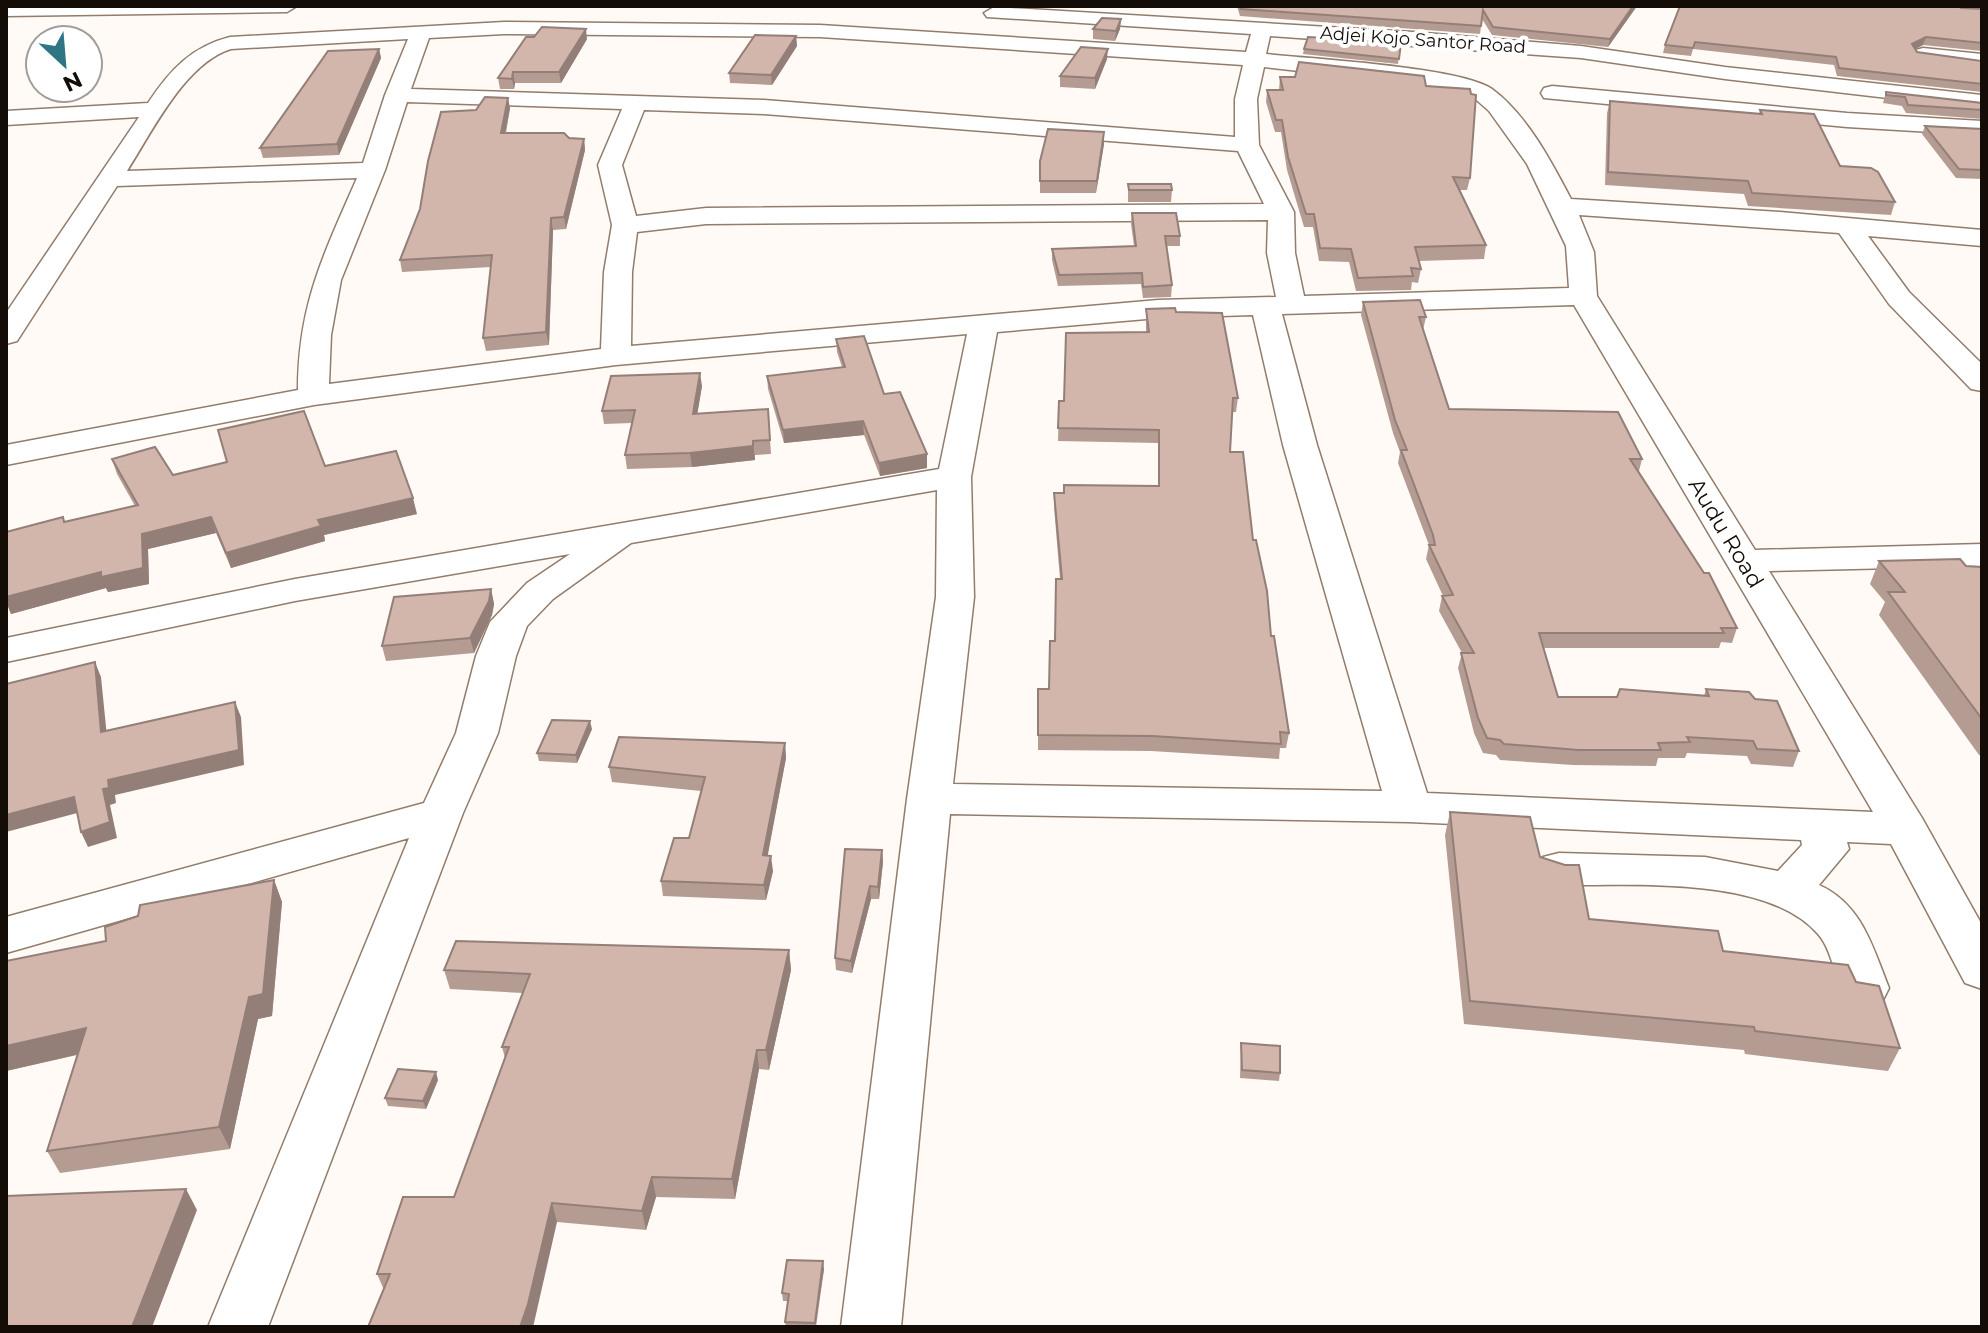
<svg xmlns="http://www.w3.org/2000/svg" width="1988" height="1333" font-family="Montserrat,sans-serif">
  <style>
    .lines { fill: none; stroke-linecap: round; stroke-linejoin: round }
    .minor-casing { stroke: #927c6b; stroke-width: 3 }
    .minor { fill: #fff; fill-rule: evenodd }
    .wall { fill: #b59c93 }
    .shaded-wall { fill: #937f78 }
    .building { fill: #d2b5ab; stroke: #937f78; stroke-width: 2 }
    .labels { text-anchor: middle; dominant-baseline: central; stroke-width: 8; stroke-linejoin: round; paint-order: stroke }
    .far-street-label { font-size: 18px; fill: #140c07; stroke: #fff }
    .street-label { font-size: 22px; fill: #140c07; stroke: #fff }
  </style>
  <rect width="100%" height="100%" fill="#fffaf6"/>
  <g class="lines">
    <g class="minor-casing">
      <path id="minor" d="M6 6H297L287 12 6 16Z
        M1949 6H1982V14L1959 12Z
        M994 7 1413 32 1581 46 1725 67 1982 95V109L1725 79 1581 58 1270 36 1266 54C1312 59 1461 67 1492 89 1527 115 1551 161 1571 199L1780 212 1982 230V246L1868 236 1909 292 1982 364V391L1971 389 1889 304 1839 233 1579 215 1594 252 1597 296 1755 550 1982 544V566L1769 571 1922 818 1982 925V989L1965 983 1891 844 1847 842 1849 849 1819 885C1862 904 1873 948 1889 988L1882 1002 1864 1007 1846 1002C1835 981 1833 951 1818 934 1767 875 1631 886 1559 885L1543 881 1536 869 1543 857 1559 853 1705 857 1778 871 1802 845 1801 840 1409 822 950 814 901 1327H841L907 799 936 597 937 490 631 543 553 599 527 626 516 656 498 733 463 813 268 1327H208L409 838 6 953V917L424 803 456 733 476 656 490 622 527 583 570 554 295 601 6 662V638L295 579 939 469 967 334 616 365 314 405 6 465V445L298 390C298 304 324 254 357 178L117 186 17 341 6 344V313L139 117 6 125V111L148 103C170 70 191 47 230 37L504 22 820 25 1246 52 1251 34 987 17 984 13ZM504 34 820 37 1243 65 1235 99V137L764 100 411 89 429 38ZM408 39 385 95 363 163 127 171C152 132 185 63 231 49ZM1264 67 1449 88 1472 96 1489 111 1527 164 1566 246 1569 288 1304 296 1295 253 1294 212 1259 145 1257 99ZM407 102 622 109 598 165 612 225 604 272 601 349 329 384 331 335 341 280 385 170ZM644 110 764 114 1238 151 1264 204 706 208 636 216 622 165ZM1268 220 1267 253 1276 297 1158 300 631 346 632 272 637 232 706 224ZM1574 305 1873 812 1427 793 1317 445 1282 314ZM1253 315 1283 445 1382 791 953 784 974 597 971 477 997 332 1158 318Z
        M1923 48 1982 54V66L1916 58 1912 54 1916 50Z
        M1552 86 1847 113 1982 121V135L1847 127 1544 98 1541 93 1544 88Z"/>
    </g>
    <use href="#minor" class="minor"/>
  </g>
  <path class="wall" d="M1237 6H1637L1608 47 1492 35 1482 19 1480 34 1240 16Z
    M1961 8 1982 9V51L1923 45 1915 49 1917 52 1982 61V92L1837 76 1834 65 1693 49 1691 56 1663 53 1665 45Z
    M1121 19 1120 29 1115 41 1093 39V29Z
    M796 36 797 46 772 85 730 83 729 73Z
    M587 39 561 83H515L514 89H500L498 78Z
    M1401 43 1398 64 1303 54 1304 49Z
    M379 49 381 58 339 155 263 158 260 148Z
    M1107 59 1095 89 1060 87V76Z
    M1280 77 1426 86 1470 178 1467 190H1460L1486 245 1484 259 1418 261 1421 269 1418 283 1412 282 1411 290 1356 291 1349 262 1319 261 1313 227H1304L1287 170 1281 132H1275L1266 102 1267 90H1279Z
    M1886 92 1982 103V119L1906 113 1902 106 1883 103Z
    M1610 101 1759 114 1760 110 1895 202 1891 215 1748 206 1744 194 1605 185 1607 113Z
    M510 108 506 133 584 139 585 150 566 229 553 230 549 345 486 351 483 338 491 267 402 272 400 260 420 209Z
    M1925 126 1982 129V179L1956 178 1922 134Z
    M1104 144 1096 193H1040V161Z
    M1128 184 1172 190 1171 202H1128Z
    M1132 213 1180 236V246H1166L1172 285 1171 297 1143 298 1141 284 1058 286 1052 260V249L1134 246 1131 224Z
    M1363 302 1426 317 1423 330 1449 409 1642 459 1639 471 1737 628 1732 643 1721 642 1719 648H1544L1558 697 1704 696 1706 689 1799 751 1793 767 1751 764 1747 756 1687 753 1685 758H1658L1656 766 1573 765 1500 760 1496 755 1483 753 1474 733 1458 668 1462 653 1439 611 1442 596H1443L1426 559 1429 545 1398 463 1400 452 1393 433 1361 315Z
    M1146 309 1176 312 1238 398 1236 412H1232L1230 452 1253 540 1289 733 1286 748H1280L1279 759 1151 751 1038 750V689H1049L1060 579 1054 507V493L1158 486V443L1058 441 1059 401H1064L1146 332Z
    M836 339 884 394 927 468 880 476 864 435 784 443 768 389 767 376 842 367 837 352Z
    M702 386 697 414 768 409 771 454 755 455V460L692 467 627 469 625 455 632 423 604 424 602 411Z
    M112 459 173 475 325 466 417 514 324 535 325 541 231 568 216 533 148 549 149 584 108 592 106 588 11 614 6 601V532L65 522 135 506 117 474Z
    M1879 561 1982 567V755H1979L1879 615 1885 602 1870 584Z
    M491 589 494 604 492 615 474 653 386 661 382 646Z
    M592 729 577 763 539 761 537 753Z
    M785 743 786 758 767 856 773 871 766 900 663 896 661 881 689 838 701 791 612 782 609 767Z
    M1450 812 1540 857 1589 919 1856 982 1900 1048 1888 1071 1745 1054 1744 1050 1464 1024 1445 835Z
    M882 850 883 862 879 899H871L852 973 836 970 835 958Z
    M274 880 282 902 272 1016 258 1019 230 1149 60 1173 47 1151 77 1055 6 1071V961L106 941Z
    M789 950 791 970 769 1070 759 1069 735 1199 656 1197 646 1230 557 1222 384 1290 377 1274 454 1197 505 1058 502 1047 523 993 450 989 444 970Z
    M1241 1043 1280 1073 1279 1081 1240 1078Z
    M438 1080 426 1109 388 1106 385 1098Z
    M824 1269 816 1327H786L785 1322 788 1301H783L782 1293Z"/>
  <path class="shaded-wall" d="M1633 6H1637L1608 47 1610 39Z
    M1121 19 1120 29 1115 41 1116 31Z
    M586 29 587 39 561 83 559 72Z
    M796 36 797 46 772 85 771 75Z
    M1926 37 1923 45 1910 52 1912 44Z
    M379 49 381 58 339 155 337 144Z
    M1108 49 1107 59 1095 89V78Z
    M513 72 515 83 514 89 512 79Z
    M508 98 510 108 503 144 501 133Z
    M1104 132V144L1096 193 1097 181Z
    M584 139 585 150 566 229 564 217Z
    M551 218 553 230 549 345 546 332Z
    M700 373 702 386 695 428 693 414Z
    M863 421 864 435 784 443 783 430Z
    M753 441 755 460 692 467 690 453Z
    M927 454V468L880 476 879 463Z
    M413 498 417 514 324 535 325 541 231 568 226 553 318 520Z
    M211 517 216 533 148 549 149 584 108 592 106 588 11 614 6 601V597L101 572 142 534Z
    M491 589 494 604 492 615 474 653 470 638Z
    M95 662 101 677 108 747 101 732Z
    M235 702 241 717 244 765 115 795 116 803 110 805 117 838 88 847 81 832 108 780Z
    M590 721 592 729 577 763 576 755Z
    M785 743 786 758 765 870 763 855Z
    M74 797 81 812 6 832V815Z
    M882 850 883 862 879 899 878 887Z
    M771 856 773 871 766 900 764 885Z
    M274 880 282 902 272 1016 258 1019 230 1149 219 1127Z
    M870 886 871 899 852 973 851 961Z
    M789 950 791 970 769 1070 766 1050Z
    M86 1028 97 1050 6 1071V1046Z
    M757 1050 759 1069 735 1199 732 1179Z
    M436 1072 438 1080 426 1109 423 1101Z
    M652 1177 656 1197 646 1230 642 1211Z
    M186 1189 197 1210 152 1327H132Z
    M552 1203 557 1222 534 1323 533 1327H520Z
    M823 1261 824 1269 815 1327V1323Z"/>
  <path class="building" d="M1240 6H1633L1610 39 1493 27 1483 10 1481 26 1241 9Z
    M1680 6H1958L1961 8 1982 9V43L1926 37 1912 44 1917 52 1982 61V84L1839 68 1836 57 1695 42 1693 48 1665 45Z
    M1102 18 1121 19 1116 31 1093 29Z
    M542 27 586 29 559 72H513L512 79 498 78 526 37H534Z
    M755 35 796 36 771 75 729 73Z
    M1308 37 1401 43 1399 59 1304 49Z
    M1081 47 1108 49 1095 78 1060 76Z
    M379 49 337 144 260 148 328 51Z
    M1299 62 1424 76 1426 86 1470 89 1471 94 1476 95 1470 178 1453 177 1486 245 1415 247 1421 269 1411 268 1413 276 1358 278 1351 249 1320 248 1314 214H1306L1288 157 1282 120H1276L1267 90H1283L1280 77H1295Z
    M1886 92 1982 103V110L1908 105 1905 97 1886 95Z
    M485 97 508 98 501 133H564L569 138 584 139 564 217 551 218 546 332 483 338 492 255 400 260 420 209 428 161 441 112 476 110Z
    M1610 101 1762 114 1760 110 1814 114 1840 166 1871 168 1878 172 1895 202 1752 193 1748 181 1608 172Z
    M1925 126 1982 129V170L1959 169Z
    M1048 129 1104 132 1097 181H1040V161Z
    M1128 184H1171L1172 190H1129Z
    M1132 213H1176L1180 236H1165L1172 285 1143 287 1142 273 1059 275 1052 249 1136 246Z
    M1420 300 1426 317H1419L1449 409 1618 412 1642 459H1630L1704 573H1709L1737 628H1721L1724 633H1539L1558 697H1617L1620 689 1709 696 1706 689 1749 692 1755 699 1777 701 1799 751 1757 749 1753 741 1687 737 1690 742 1658 743 1661 750H1578L1504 744 1500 740 1487 738 1478 718 1461 653H1474L1442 596 1453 595 1429 545H1435L1433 535 1401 450H1407L1395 420 1363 302Z
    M1175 308 1176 312 1222 313 1238 398H1233L1230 452H1243L1253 540H1256L1267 591 1271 636H1274L1289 733 1280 732 1281 744 1152 736 1038 735V689H1049L1050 641H1055L1056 579H1062L1054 493H1064V485L1159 486V430L1058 428 1059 401H1064L1066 333 1149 332 1146 309Z
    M864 336 884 394 900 392 927 454 879 463 863 421 783 430 767 376 845 367 836 339Z
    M700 373 693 414 768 409 770 440 753 441V446L690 453 625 455 635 410 602 411 611 376Z
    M304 411 325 466 396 451 413 498 318 520 321 526 226 553 211 517 142 534 143 568 101 577V572L6 597V532L63 517 64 522 138 505 112 459 155 447 173 475 227 462 218 430Z
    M1960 559 1966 566 1982 567V719L1888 592H1905L1879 561Z
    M491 589 489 601 470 638 382 646 394 597Z
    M95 662 101 732 235 702 239 750 108 780 109 788 103 789 110 822 81 832 74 797 6 815V684Z
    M552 720 590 721 576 755 537 753Z
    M619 737 785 743 763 855 771 856 764 885 661 881 674 838H689L705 777 609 767Z
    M1450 812 1530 817 1540 857 1565 865H1579L1589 919 1718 931 1723 951 1848 965 1856 982 1879 986 1900 1048 1755 1031 1754 1027 1470 1001Z
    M845 849 882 850 878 887 870 886 851 961 835 958Z
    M274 880 263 994 249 997 219 1127 47 1151 86 1028 6 1046V961L106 941 105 927 138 916 140 905Z
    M456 941 789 950 766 1050H757L732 1179 652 1177 642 1211 552 1203 528 1304 520 1327H368L390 1274H377L403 1197H454L509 1047H502L530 974 444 970Z
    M1241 1043 1280 1046V1073L1242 1070Z
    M398 1069 436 1072 423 1101 385 1098Z
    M186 1189 132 1327H6V1196Z
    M787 1260 823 1261 815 1323 785 1322 789 1294 782 1293Z"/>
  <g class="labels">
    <g class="far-street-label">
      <text transform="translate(1423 40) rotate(4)">Adjei Kojo Santor Road</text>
    </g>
    <g class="street-label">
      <text transform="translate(1726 533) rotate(59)">Audu Road</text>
    </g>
  </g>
  <rect width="1988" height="1333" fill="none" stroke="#140c07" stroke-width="16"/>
  <g transform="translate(64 64) rotate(154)"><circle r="38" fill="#ffffff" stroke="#a19e9c" stroke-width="2"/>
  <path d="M0-6L14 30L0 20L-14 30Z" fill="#307583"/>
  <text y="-12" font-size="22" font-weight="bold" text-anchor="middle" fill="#140c07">N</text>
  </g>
</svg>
